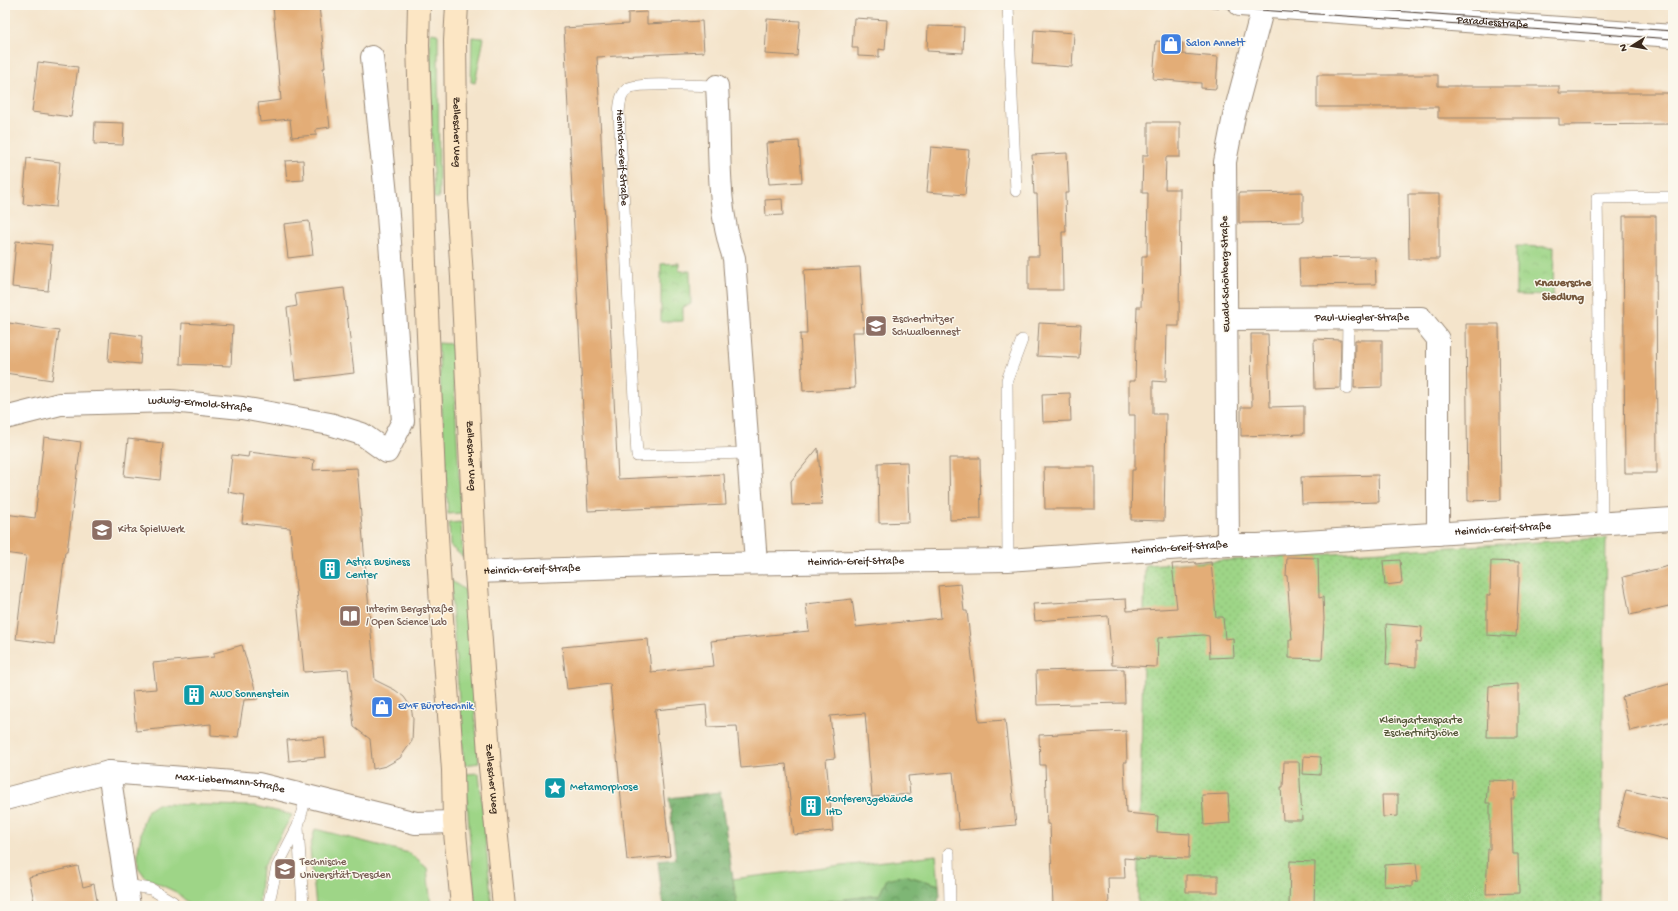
<svg xmlns="http://www.w3.org/2000/svg" width="1678" height="911" font-family="'Gochi Hand',sans-serif">
  <style>
    .grass { fill: #9ed587; stroke: #6c8052 }
    .forest { fill: url(#forest-crowns); stroke: #5c7049 }
    .park { fill: url(#park-crowns); stroke: #6c8052 }
    .garden { fill: url(#garden-dots); stroke: #6c8052 }
    .building { fill: #e3ad77 }
    .lines { fill: none; stroke-linecap: round; stroke-linejoin: round }
    .service-casing { stroke: #988774; stroke-width: 12 }
    .minor-casing { stroke: #988774; stroke-width: 24 }
    .secondary-casing { stroke: #988774; stroke-width: 24 }
    .service { stroke: #fff; stroke-width: 11 }
    .minor { stroke: #fff; stroke-width: 22 }
    .secondary { stroke: #fce6c4; stroke-width: 22 }
    .tram { stroke: #3b2a1e; stroke-width: 1 }
    .labels { text-anchor: middle; dominant-baseline: central; stroke-width: 3; stroke-linejoin: round; paint-order: stroke }
    .street-label { font-size: 11px; fill: #3b2a1e; stroke: #fbf7ec }
    .shop-label { font-size: 11px; fill: #366cbe; stroke: #fbf7ec; text-anchor: start }
    .education-label { font-size: 11px; fill: #785e54; stroke: #fbf7ec; text-anchor: start }
    .culture-label { font-size: 11px; fill: #0d838f; stroke: #fbf7ec; text-anchor: start }
    .park-label { font-size: 11px; fill: #545538; stroke: #fbf7ec }
    .neighbourhood-label { font-size: 12px; font-weight: bold; fill: #76583d; stroke: #fbf7ec }
  </style>
  <defs>
    <pattern id="forest-crowns" width="20" height="18" patternUnits="userSpaceOnUse"><rect width="20" height="18" fill="#7eb674"/><path d="M2 6a3 3 0 1 1 6 0M12 15a3 3 0 1 1 6 0" fill="none" stroke="#68945f"/></pattern>
    <pattern id="park-crowns" width="20" height="18" patternUnits="userSpaceOnUse"><rect width="20" height="18" fill="#9ed587"/><path d="M2 6a3 3 0 1 1 6 0M12 15a3 3 0 1 1 6 0" fill="none" stroke="#89b774"/></pattern>
    <pattern id="garden-dots" width="8" height="8" patternUnits="userSpaceOnUse"><rect width="8" height="8" fill="#9ed587"/><path d="M2 2h.1M6 6h.1" fill="none" stroke="#89b774" stroke-width="1.8" stroke-linecap="round"/></pattern>
  </defs>
  <rect width="100%" height="100%" fill="#fbf7ec"/>
  <filter id="ink" filterUnits="userSpaceOnUse"><feTurbulence type="fractalNoise" baseFrequency=".025" numOctaves="2"/><feDisplacementMap in="SourceGraphic" scale="8" xChannelSelector="R" yChannelSelector="G"/><feConvolveMatrix kernelMatrix="1 2 1 2 8 2 1 2 1" color-interpolation-filters="sRGB"/></filter>
  <filter id="wash" filterUnits="userSpaceOnUse"><feTurbulence type="fractalNoise" baseFrequency=".012" numOctaves="4" result="noise"/><feDisplacementMap in="SourceGraphic" scale="16" xChannelSelector="R" yChannelSelector="G"/><feGaussianBlur stdDeviation="0.9" result="paint"/><feColorMatrix in="noise" values="0 0 0 0 0 0 0 0 0 0 0 0 0 0 0 0 0 1.4 0 .05"/><feComposite in="paint" operator="in"/></filter>
  <g filter="url(#wash)">
    <rect width="100%" height="100%" fill="#f4e4cb"/>
    <path class="grass" d="M431 33 437 34 438 35 439 198H434L430 91V34Z
      M472 37 484 38 475 83 471 82Z
      M438 343 452 344 461 513 448 514Z
      M461 522 463 557 450 546 449 523Z
      M450 580 465 590 479 763 464 765Z
      M479 773 492 906H475L465 774Z
      M157 804 256 806 292 815 262 868 259 906H192L176 892 146 878 138 867V851L143 822 148 810Z
      M315 829 409 853 427 868 431 906H316L310 849Z
      M936 855 939 885 914 878 887 879 880 895 788 906H737L732 879Z"/>
    <path class="forest" d="M720 792 737 906H663L658 861 676 859 669 798Z
      M904 875 939 885 940 896 936 906H788L879 895 887 879Z"/>
    <path class="park" d="M1516 246 1554 247 1553 296 1516 295Z
      M679 263V271H690L691 304 683 307V321L661 322V264Z"/>
    <path class="garden" d="M1606 538 1600 906H1138L1145 565Z"/>
    <g id="blocks">
      <path class="building" d="M273 5H319L325 68H323L330 127 316 129V135L292 137 290 119 260 122 258 103 281 100Z
        M647 12V24L702 21 704 52 597 57 618 479 724 474 726 505 588 511 564 28 628 24V13Z
        M854 18 887 20 885 50 879 49V57L858 56V48H852Z
        M767 19 800 21 797 56 765 54Z
        M928 26 964 27 963 53 927 51Z
        M1034 30 1074 33 1072 67 1032 64Z
        M1156 41 1183 43 1182 54 1218 57 1216 89 1201 88V83L1153 79Z
        M38 62 78 67 71 117 32 112Z
        M1317 75H1438V86H1559V93H1673V124L1559 125V118H1438V107H1317Z
        M95 122 124 123 123 145 94 144Z
        M1148 122H1180V157H1166L1165 189H1180L1179 326H1167L1166 382 1153 381V414H1166L1164 521 1131 520 1132 470H1135V415H1129V381H1135L1137 307H1141L1142 256H1147L1148 193H1142L1143 155H1148Z
        M799 141 802 182 769 184 766 143Z
        M931 147 969 150 965 195 927 192Z
        M1067 153 1069 193H1065L1066 232H1062L1063 290H1028V256H1039L1037 194H1034L1032 155Z
        M27 158 60 162 56 207 23 204Z
        M303 160 304 180 287 181 285 161Z
        M1303 192V222L1239 223V193Z
        M1408 194H1439V259H1409Z
        M782 199 783 215 766 216 765 200Z
        M1623 216H1656L1657 473H1625Z
        M309 221 313 255 288 258 284 224Z
        M16 241 52 245 48 291 12 287Z
        M1375 257 1376 284 1300 285 1299 258Z
        M860 267 864 332H852L855 388 803 391 800 334H807L804 270Z
        M344 288 354 373 295 380 287 308 297 306 295 294Z
        M9 323 59 331 52 380 5 373V348Z
        M182 323 233 326 231 366 180 364Z
        M1039 323 1081 325 1079 358 1037 356Z
        M1466 324H1499L1501 500 1468 501Z
        M110 332 142 336 140 364 108 361Z
        M1251 334H1268L1270 407 1304 406V434L1241 436V407H1252Z
        M1314 339 1341 340 1340 388 1315 389Z
        M1355 340H1382V387L1354 388Z
        M1070 393 1071 421 1043 422 1042 394Z
        M44 437 81 442 67 552H65L54 644 16 639 26 556 5 553V514L35 518Z
        M128 439 163 443 160 480 124 476Z
        M818 448 822 504 792 505 791 481Z
        M249 452 314 460 313 470 357 468 375 680 395 690 404 697 411 707 413 719 412 741 400 758 386 766 373 769 370 739 354 727 348 669 304 672 290 528 242 523 245 495 228 492 232 455 248 457Z
        M949 458H980L981 519 950 520Z
        M907 462 909 522 879 523 878 463Z
        M1044 467H1095V509H1045Z
        M1378 475 1379 502 1302 504 1301 477Z
        M1287 557 1318 558 1319 598 1323 597 1324 619 1322 659 1289 658V640H1292L1287 576H1286Z
        M1400 560 1402 583 1385 585 1383 561Z
        M1491 561 1519 562V581L1516 637 1487 635V595H1490Z
        M1195 562 1196 564 1211 562 1216 617H1223L1225 639 1233 638 1234 657 1210 658 1209 636 1203 635 1158 638 1157 667 1112 665 1108 616 1035 621 1033 604 1126 599 1127 611 1177 608 1172 564Z
        M1673 565V605L1630 615 1623 577Z
        M961 584 964 611H967L979 722 1005 720 1016 825 959 830 953 772 908 776 910 794 872 797 865 713 830 716 835 758 826 759 833 831 794 835 786 764 741 768 737 726 708 727 706 705 655 710 670 856 627 860 610 684 567 689 562 647 648 639 651 672 714 666 711 641 809 631 806 604 852 599 856 627 941 618 938 586Z
        M1386 624 1422 627 1421 643 1416 642V667L1386 664 1387 645Z
        M242 645 258 699 244 700 238 737 211 735V724L136 731 132 691 156 689 153 663 214 657V653Z
        M1124 669 1125 703 1037 705 1036 671Z
        M1673 683V721L1630 731 1622 697Z
        M1518 684V737H1487L1489 686Z
        M1126 731 1127 762H1124L1126 813 1158 816 1157 832 1190 834 1189 858 1149 857V860L1124 858 1125 878H1108L1109 906H1053L1050 824H1047L1045 765H1040L1039 735Z
        M324 737 326 757 289 761 287 740Z
        M1304 756 1321 757 1320 775 1303 774Z
        M1284 762H1299L1302 820H1283L1281 787H1283Z
        M1488 780 1515 781 1514 799H1511L1513 854H1518L1519 893 1486 894 1488 849H1490V803H1486Z
        M1626 790 1673 800V841L1617 827Z
        M1228 794 1230 823 1204 825 1202 795Z
        M1382 795H1398V816L1383 817Z
        M1290 861 1315 862 1314 906H1289Z
        M1416 863 1418 881 1412 882V887L1384 886 1385 865Z
        M78 866 83 887 94 884 98 906H35L29 877Z
        M1186 875H1218V892H1186Z"/>
    </g>
  </g>
  <g filter="url(#ink)">
    <use href="#blocks" fill-opacity="0" stroke="#988774" stroke-width="1"/>
    <g class="lines">
      <g class="service-casing">
        <g id="service">
          <path d="M1008 5 1016 191"/>
          <path id="s1" d="M717 86C702 86 639 82 629 88 620 93 620 104 619 113L637 456 748 453"/>
          <path d="M1347 389 1348 319"/>
          <path d="M1602 524 1597 198 1673 197"/>
          <path d="M1008 560 1007 380 1022 340"/>
          <path d="M298 827 303 906"/>
          <path d="M949 853 950 906"/>
          <path d="M126 885 151 889 173 902 174 906"/>
          <path d="M268 906 277 867 298 826 306 797"/>
        </g>
      </g>
      <g class="minor-casing">
        <g id="minor">
          <path id="s2" d="M1240 5 1673 36"/>
          <path d="M717 86C721 143 715 205 734 258L756 563"/>
          <path id="s3" d="M1226 319 1421 318 1438 339V534"/>
          <path id="s4" d="M5 418 60 404 171 401 242 408 330 424 362 434 387 452 403 421 388 215 372 57"/>
          <path d="M1228 545 1225 162 1234 116 1263 7"/>
          <path id="s5" d="M476 572 716 564 1008 560 1228 545H1258L1673 519"/>
          <path d="M109 772 129 906"/>
          <path id="s6" d="M5 799 109 772 258 784 416 823 454 822"/>
        </g>
      </g>
      <g class="secondary-casing">
        <g id="secondary">
          <path d="M419 5 418 45 425 264 435 502 441 605 453 770 454 822 462 906"/>
          <path id="s7" d="M457 5 455 41 457 200 462 277 476 572 490 767 504 906"/>
        </g>
      </g>
      <use href="#service" class="service"/>
      <use href="#minor" class="minor"/>
      <use href="#secondary" class="secondary"/>
      <path class="tram" d="M1188 5 1673 39
        M1310 5 1673 31"/>
    </g>
  </g>
  <defs>
    <g id="shop-square" transform="scale(1.15)"><rect x="-9" y="-9" width="18" height="18" rx="4" fill="#3f7fe0" stroke="#fbf7ec"/><path d="M-5-2.5h2.3a2.7 3.5 0 0 1 5.4 0H5L5.5 6h-11ZM-1.5-2.5h3a1.5 2.3 0 0 0-3 0Z" fill="#fff"/></g>
    <g id="school-square" transform="scale(1.15)"><rect x="-9" y="-9" width="18" height="18" rx="4" fill="#8d6e63" stroke="#fbf7ec"/><path d="M0-5L7-2L0 1L-7-2ZM-4 1L0 2.5L4 1V4Q0 6-4 4Z" fill="#fff"/></g>
    <g id="building-square" transform="scale(1.15)"><rect x="-9" y="-9" width="18" height="18" rx="4" fill="#0f9aa8" stroke="#fbf7ec"/><path d="M-4-6H4V6H1V3H-1V6H-4ZM-2.5-4.3h1.7v1.8h-1.7ZM.8-4.3h1.7v1.8H.8ZM-2.5-1h1.7V.8h-1.7ZM.8-1h1.7V.8H.8Z" fill="#fff"/></g>
    <g id="library-square" transform="scale(1.15)"><rect x="-9" y="-9" width="18" height="18" rx="4" fill="#8d6e63" stroke="#fbf7ec"/><path d="M-6-4Q-3-5.5-.7-3.5V5Q-3 3-6 4ZM6-4Q3-5.5 .7-3.5V5Q3 3 6 4Z" fill="#fff"/></g>
    <g id="sight-square" transform="scale(1.15)"><rect x="-9" y="-9" width="18" height="18" rx="4" fill="#0f9aa8" stroke="#fbf7ec"/><path d="M0-6L1.8-2.2L6-1.7L2.9 1.2L3.7 5.4L0 3.3L-3.7 5.4L-2.9 1.2L-6-1.7L-1.8-2.2Z" fill="#fff"/></g>
    <g id="university-square" transform="scale(1.15)"><rect x="-9" y="-9" width="18" height="18" rx="4" fill="#8d6e63" stroke="#fbf7ec"/><path d="M0-5L7-2L0 1L-7-2ZM-4 1L0 2.5L4 1V4Q0 6-4 4Z" fill="#fff"/></g>
  </defs>
  <g fill-rule="evenodd">
    <use href="#shop-square" x="1171" y="44"/>
    <use href="#school-square" x="876" y="326"/>
    <use href="#school-square" x="102" y="530"/>
    <use href="#building-square" x="330" y="569"/>
    <use href="#library-square" x="350" y="616"/>
    <use href="#building-square" x="194" y="695"/>
    <use href="#shop-square" x="382" y="707"/>
    <use href="#sight-square" x="555" y="788"/>
    <use href="#building-square" x="811" y="806"/>
    <use href="#university-square" x="285" y="869"/>
  </g>
  <g class="labels">
    <g class="street-label">
      <text stroke="none"><textPath href="#s2" startOffset="253">Paradiesstraße</textPath></text>
      <text stroke="none"><textPath href="#s7" startOffset="127">Zellescher Weg</textPath></text>
      <text stroke="none"><textPath href="#s1" startOffset="161">Heinrich-Greif-Straße</textPath></text>
      <text transform="translate(1226 274) rotate(-91)">Ewald-Schönberg-Straße</text>
      <text stroke="none"><textPath href="#s3" startOffset="136">Paul-Wiegler-Straße</textPath></text>
      <text stroke="none"><textPath href="#s4" startOffset="197">Ludwig-Ermold-Straße</textPath></text>
      <text stroke="none"><textPath href="#s7" startOffset="451">Zellescher Weg</textPath></text>
      <text stroke="none"><textPath href="#s5" startOffset="1028">Heinrich-Greif-Straße</textPath></text>
      <text stroke="none"><textPath href="#s5" startOffset="704">Heinrich-Greif-Straße</textPath></text>
      <text stroke="none"><textPath href="#s5" startOffset="380">Heinrich-Greif-Straße</textPath></text>
      <text stroke="none"><textPath href="#s5" startOffset="56">Heinrich-Greif-Straße</textPath></text>
      <text stroke="none"><textPath href="#s7" startOffset="775">Zellescher Weg</textPath></text>
      <text stroke="none"><textPath href="#s6" startOffset="229">Max-Liebermann-Straße</textPath></text>
    </g>
    <g class="shop-label">
      <text x="1186" y="44">Salon Annett</text>
      <text x="398" y="707">EMF Bürotechnik</text>
    </g>
    <g class="education-label">
      <text x="892" y="320">Zschertnitzer<tspan x="892" dy="13">Schwalbennest</tspan></text>
      <text x="118" y="530">Kita SpielWerk</text>
      <text x="366" y="610">Interim Bergstraße<tspan x="366" dy="13">/ Open Science Lab</tspan></text>
      <text x="300" y="863">Technische<tspan x="300" dy="13">Universität Dresden</tspan></text>
    </g>
    <g class="culture-label">
      <text x="346" y="563">Astra Business<tspan x="346" dy="13">Center</tspan></text>
      <text x="210" y="695">AWO Sonnenstein</text>
      <text x="570" y="788">Metamorphose</text>
      <text x="826" y="800">Konferenzgebäude<tspan x="826" dy="13">IHD</tspan></text>
    </g>
    <g class="park-label">
      <text x="1421" y="721">Kleingartensparte<tspan x="1421" dy="13">Zschertnitzhöhe</tspan></text>
    </g>
    <g class="neighbourhood-label">
      <text x="1563" y="284">Knauersche<tspan x="1563" dy="14">Siedlung</tspan></text>
    </g>
  </g>
  <rect width="1678" height="911" fill="none" stroke="#fbf7ec" stroke-width="20"/>
  <g transform="translate(1632 46) rotate(259)" stroke="#fbf7ec" stroke-width="3" paint-order="stroke">
  <path d="M0-3L7 15L0 10L-7 15Z" fill="#3b2a1e"/>
  <text y="-6" font-size="11" font-weight="bold" text-anchor="middle" fill="#3b2a1e">N</text>
  </g>
</svg>
